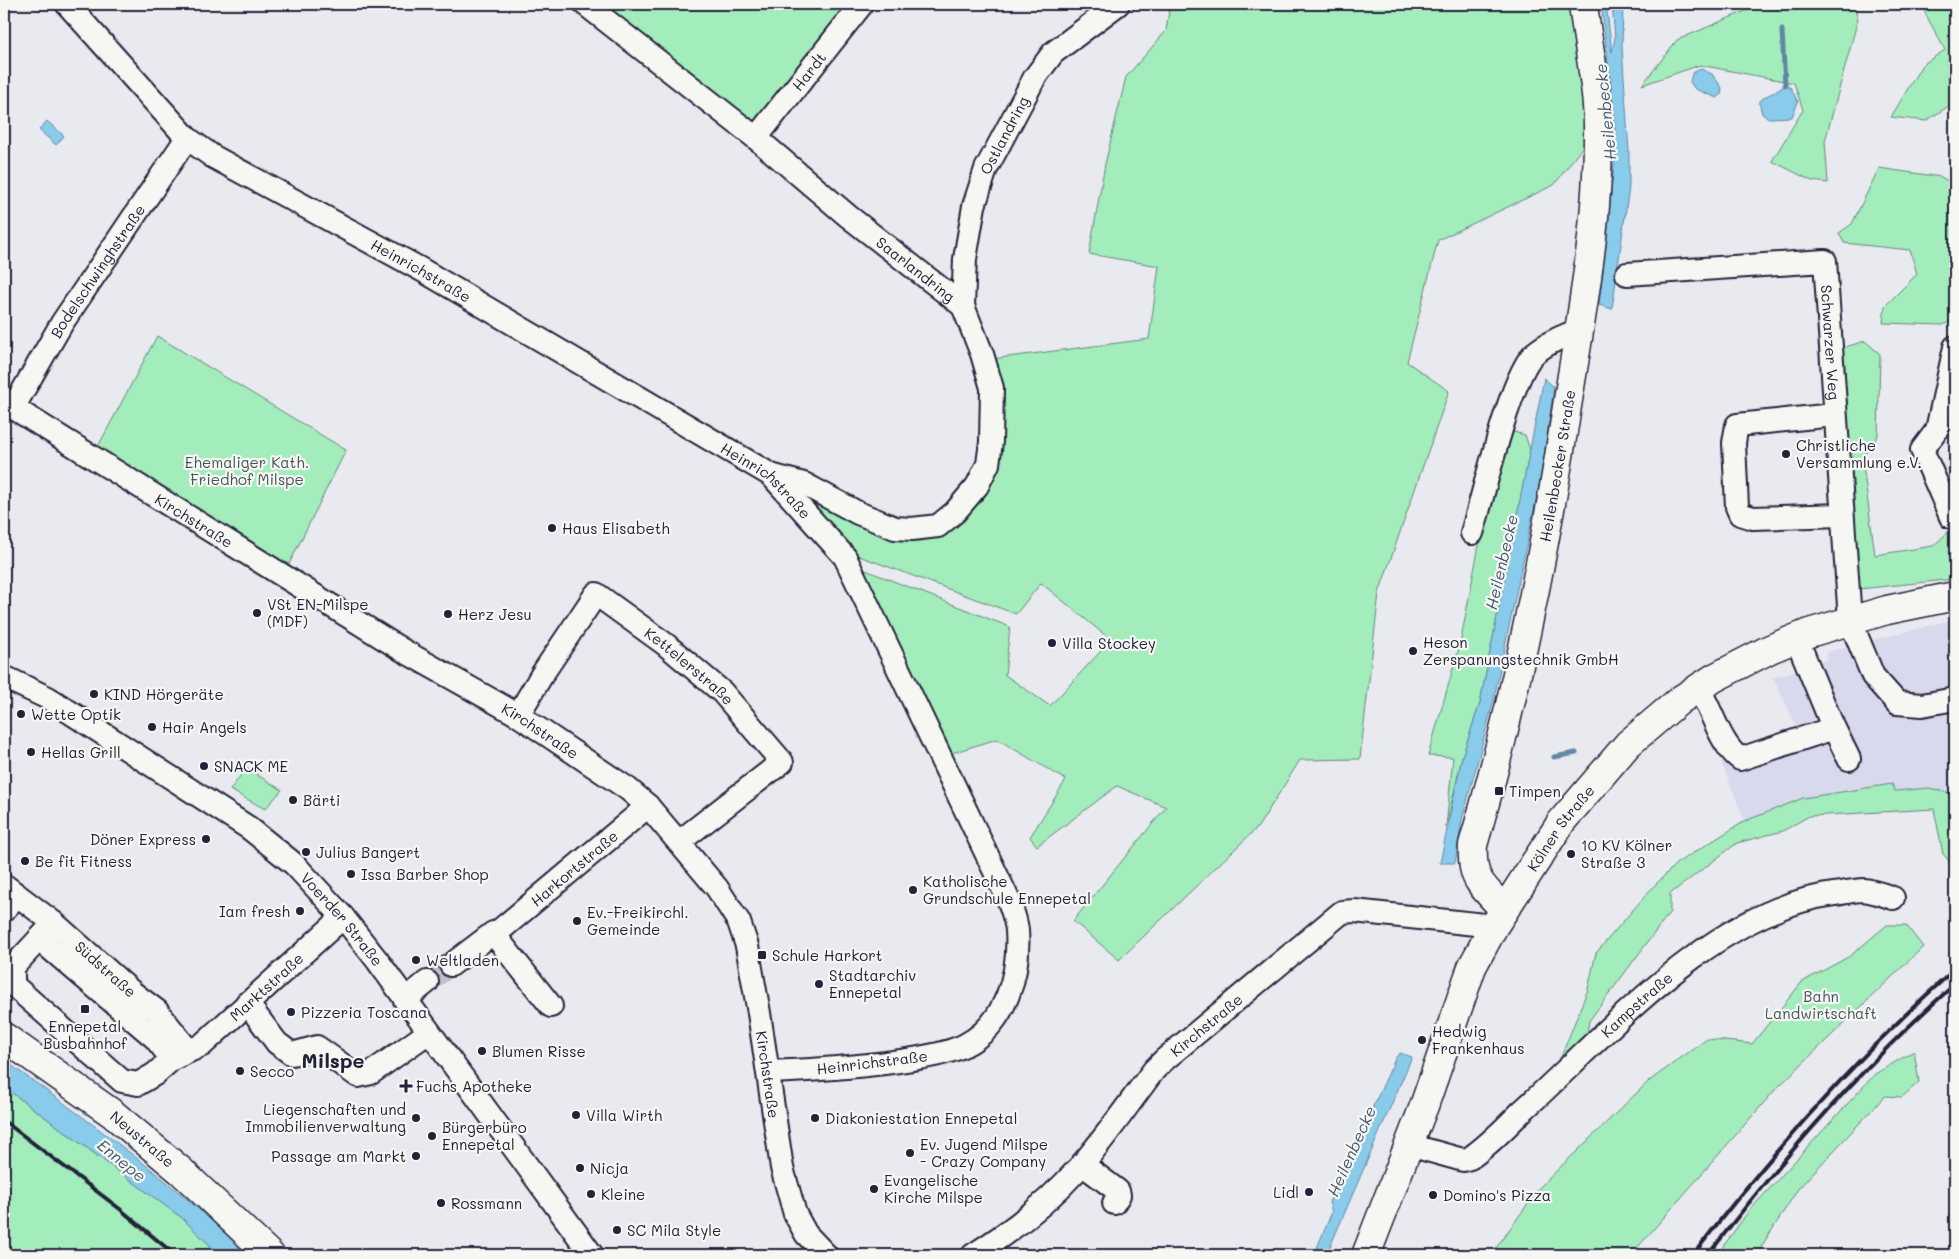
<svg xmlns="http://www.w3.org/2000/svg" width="1959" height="1259" font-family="Mali,sans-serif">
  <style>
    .built { fill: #d9d9ed }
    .green { fill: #a3ecbb; stroke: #62877b }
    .water { fill: #89cbea; stroke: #6087a4 }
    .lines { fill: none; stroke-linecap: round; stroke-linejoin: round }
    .stream { stroke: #6087a4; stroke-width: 5 }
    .minor-tunnel { stroke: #c1c1cc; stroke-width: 22; stroke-dasharray: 22 11; stroke-linecap: butt }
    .minor-casing { stroke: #22223b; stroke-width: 26 }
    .major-casing { stroke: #22223b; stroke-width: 31 }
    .minor { stroke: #f6f6f2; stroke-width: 22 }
    .major { stroke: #f6f6f2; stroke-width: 28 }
    .rail { stroke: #22223b; stroke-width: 4 }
    .poi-dot { fill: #22223b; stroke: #f6f6f2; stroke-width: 2 }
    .labels { text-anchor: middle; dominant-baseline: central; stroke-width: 4.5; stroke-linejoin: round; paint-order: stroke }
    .street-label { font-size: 15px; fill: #22223b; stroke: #f6f6f2 }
    .poi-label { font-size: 15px; fill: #22223b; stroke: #f6f6f2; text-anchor: start }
    .park-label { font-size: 15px; fill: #42545b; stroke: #f6f6f2 }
    .water-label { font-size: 16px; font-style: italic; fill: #415570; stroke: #f6f6f2 }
    .district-label { font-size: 20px; font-weight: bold; fill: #22223b; stroke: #f6f6f2 }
  </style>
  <rect width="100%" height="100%" fill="#e9e9f0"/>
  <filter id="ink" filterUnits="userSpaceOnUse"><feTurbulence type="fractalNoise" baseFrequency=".02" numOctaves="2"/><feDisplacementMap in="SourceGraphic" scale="10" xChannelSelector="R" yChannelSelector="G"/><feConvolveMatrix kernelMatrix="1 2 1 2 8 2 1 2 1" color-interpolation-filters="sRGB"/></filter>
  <g filter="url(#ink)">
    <path class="built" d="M1955 619V794L1929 788 1895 791 1891 785 1803 798 1745 821 1721 762 1798 729 1773 678 1828 659 1826 652Z"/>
    <path class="green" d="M594 4H850L753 126Z
      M1170 4H1569L1590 137 1554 185 1438 240 1407 362 1449 391 1379 593 1360 759 1300 760 1258 827 1119 960 1073 921 1166 807 1117 786 1037 846 1030 837 1066 780 997 739 939 757 845 562 1010 627 1005 675 1050 706 1111 640 1041 583 1016 614 832 546 789 496 800 477 894 523H934L958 499 981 459 984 360 1149 339 1159 266 1089 254 1105 164 1126 77 1166 31Z
      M1762 4H1854L1858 19 1825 141 1828 183 1812 181 1772 161 1803 110 1794 83 1700 65 1642 85 1677 40Z
      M1925 4H1955V102L1926 121 1891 117 1922 65 1945 50 1925 13Z
      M1879 168 1941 177 1955 185V319L1943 325 1883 323 1885 306 1917 274 1910 250 1844 243 1839 233 1852 224Z
      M157 336 346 450 284 574 93 456Z
      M1865 341 1880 354 1878 436 1862 458 1875 555 1933 546 1955 526V579L1859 589 1846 471 1842 348Z
      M1514 432 1525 435 1530 450 1480 703 1462 757 1446 827 1453 757 1428 756 1460 644 1479 545 1503 446Z
      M246 768 282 790 265 809 230 790Z
      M1892 784 1895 791 1929 788 1955 794V868L1943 854 1934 809 1809 816 1783 831 1737 843 1670 894V912L1589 1021 1587 1034 1559 1062 1588 989 1596 953 1651 889 1677 863 1745 821 1803 798Z
      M1887 925H1906L1923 947 1775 1090 1631 1255H1491L1540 1187 1649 1081 1707 1039 1752 1044 1802 982 1850 956Z
      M1914 1051 1919 1082 1902 1097 1885 1096 1798 1189 1756 1255H1717L1748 1212 1875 1074Z
      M4 1087 182 1218 220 1255H4Z"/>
    <path class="water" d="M1601 4H1606L1612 52 1615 38 1612 4H1623L1622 47 1629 152V187L1612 309 1599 305 1615 155V119Z
      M1701 69 1712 74 1722 88 1721 95 1717 98 1695 89 1690 82 1692 73Z
      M1785 85 1791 88 1798 102 1792 117 1769 118 1762 114 1759 102C1767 93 1777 93 1785 85Z
      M47 121 64 136 56 145 39 130Z
      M1544 378 1554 387 1541 476 1492 707 1462 820 1455 863H1440L1462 757 1480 703Z
      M1400 1053 1412 1057 1329 1249 1326 1255H1314L1332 1212 1329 1202 1396 1057Z
      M4 1060C89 1121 174 1182 249 1255H220L182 1218 4 1087Z"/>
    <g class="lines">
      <path class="stream" d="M1780 4V10
        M1782 30 1785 85
        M1554 757 1576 753"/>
      <path class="minor-tunnel" d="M427 982 451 965"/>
      <g class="minor-casing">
        <g id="minor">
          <path id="s1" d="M67 4 187 138 212 156 422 270 771 475 845 557 1009 901C1012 910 1016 920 1017 930 1020 974 1006 1024 965 1045 949 1053 930 1056 913 1059 865 1067 817 1070 769 1072"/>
          <path id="s2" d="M585 4 756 138 848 216 963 306 982 354 992 388 991 442 988 464 977 486 955 512 938 526 912 529 895 528 858 513 804 484 771 475"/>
          <path id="s3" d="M756 138 862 4"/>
          <path id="s4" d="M1627 274 1825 261 1850 620 1873 676 1897 703 1922 705 1955 699"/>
          <path id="s5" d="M963 306 965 259 974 206 986 169 1035 77 1053 53 1118 4"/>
          <path d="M1955 347 1937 430 1922 450 1951 517 1955 518"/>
          <path id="s6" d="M4 402 404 651 518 715 628 789 648 806 717 888 739 922 747 946 759 1013 782 1168 795 1214 806 1234 826 1255"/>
          <path id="s7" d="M13 408 62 323 187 138"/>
          <path d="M1834 415 1737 425 1734 443 1737 507 1740 514 1753 518 1842 515"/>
          <path d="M1472 533C1483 497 1511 373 1535 353 1548 342 1564 336 1579 330"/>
          <path id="s8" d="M4 677 48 698 249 828 294 864 343 917 377 960 592 1255"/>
          <path d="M1698 688C1713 711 1719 743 1740 759L1828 730 1831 722 1796 637"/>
          <path id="s9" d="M518 715 543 673 596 594 665 644 722 692 782 762 679 842"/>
          <path d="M1831 722 1849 759"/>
          <path id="s10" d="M4 885 54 923 133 993 157 1011 188 1050"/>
          <path d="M4 910 17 895"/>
          <path id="s11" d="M54 923 13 967V985L122 1081 138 1084 155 1074 172 1059 202 1045 343 917"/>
          <path id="s12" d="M499 931 648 806"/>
          <path d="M39 939 155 1038 172 1059"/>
          <path d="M451 965 493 933 551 1006"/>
          <path d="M405 1000 427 982"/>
          <path d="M247 1003 277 1043 292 1054 317 1047 358 1076 371 1073 429 1032"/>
          <path id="s13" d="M1409 1145 1463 1160 1470 1158C1489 1145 1505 1128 1521 1112 1608 1034 1712 910 1834 894 1843 893 1854 890 1864 890 1873 891 1884 895 1893 898"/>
          <path d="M1082 1164 1118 1191 1119 1195 1114 1203"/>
          <path id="s14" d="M973 1255C1012 1231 1046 1204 1077 1170 1105 1139 1129 1103 1154 1070L1164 1060 1342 912 1354 911 1494 926"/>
        </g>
      </g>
      <g class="major-casing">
        <g id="major">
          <path id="s15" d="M1504 910C1482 884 1471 882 1473 845 1516 699 1545 551 1568 400 1582 313 1598 224 1598 136 1599 92 1588 47 1583 4"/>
          <path id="s16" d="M4 1037 113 1114 181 1171 270 1255"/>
          <path id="s17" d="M1366 1255 1424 1106 1472 967 1494 926 1562 821 1628 744 1680 700 1714 678 1770 649 1809 633 1887 610 1955 596"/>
        </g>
      </g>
      <use href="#minor" class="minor"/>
      <use href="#major" class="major"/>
      <path class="rail" d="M4 1121 120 1209 175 1255
        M1693 1255C1772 1152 1858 1055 1955 969
        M1708 1255C1782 1158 1863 1065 1955 984"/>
    </g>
  </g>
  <g class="poi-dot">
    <circle cx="1786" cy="454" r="5"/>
    <circle cx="552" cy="528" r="5"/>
    <circle cx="257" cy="613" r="5"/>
    <circle cx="448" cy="614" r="5"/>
    <circle cx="1052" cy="643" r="5"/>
    <circle cx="1413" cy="651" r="5"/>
    <circle cx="94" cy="694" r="5"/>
    <circle cx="21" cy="714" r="5"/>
    <circle cx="152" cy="727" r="5"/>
    <circle cx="31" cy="752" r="5"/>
    <circle cx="204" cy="766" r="5"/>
    <rect x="1494" y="786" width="10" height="10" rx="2.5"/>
    <circle cx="293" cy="800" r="5"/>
    <circle cx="206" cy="839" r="5"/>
    <circle cx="306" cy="852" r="5"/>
    <circle cx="1571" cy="854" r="5"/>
    <circle cx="25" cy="861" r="5"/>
    <circle cx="351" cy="874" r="5"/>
    <circle cx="913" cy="890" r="5"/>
    <circle cx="300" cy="911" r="5"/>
    <circle cx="577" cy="921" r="5"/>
    <rect x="757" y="950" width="10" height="10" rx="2.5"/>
    <circle cx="416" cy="960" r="5"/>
    <circle cx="819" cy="984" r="5"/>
    <rect x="80" y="1004" width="10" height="10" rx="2.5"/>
    <circle cx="291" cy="1012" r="5"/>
    <circle cx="1422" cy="1040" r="5"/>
    <circle cx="482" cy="1051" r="5"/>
    <circle cx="240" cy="1071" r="5"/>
    <path d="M403.5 1078.5h5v5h5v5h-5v5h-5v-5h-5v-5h5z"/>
    <circle cx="576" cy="1115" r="5"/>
    <circle cx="416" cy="1118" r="5"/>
    <circle cx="815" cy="1118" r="5"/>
    <circle cx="432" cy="1136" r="5"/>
    <circle cx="910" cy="1153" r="5"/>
    <circle cx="416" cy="1156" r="5"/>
    <circle cx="580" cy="1168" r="5"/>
    <circle cx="874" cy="1189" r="5"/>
    <circle cx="1309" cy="1192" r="5"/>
    <circle cx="591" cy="1194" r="5"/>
    <circle cx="1433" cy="1195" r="5"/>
    <circle cx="441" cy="1203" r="5"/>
    <circle cx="617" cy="1230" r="5"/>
  </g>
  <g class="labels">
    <g class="street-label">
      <text stroke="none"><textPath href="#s3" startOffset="85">Hardt</textPath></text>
      <text stroke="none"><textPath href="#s5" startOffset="178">Ostlandring</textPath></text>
      <text stroke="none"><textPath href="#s2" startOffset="424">Saarlandring</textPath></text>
      <text stroke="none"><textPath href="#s1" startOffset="449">Heinrichstraße</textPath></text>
      <text stroke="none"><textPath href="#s7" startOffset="161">Bodelschwinghstraße</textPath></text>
      <text stroke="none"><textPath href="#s4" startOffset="280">Schwarzer Weg</textPath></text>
      <text stroke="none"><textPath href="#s15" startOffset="464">Heilenbecker Straße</textPath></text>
      <text stroke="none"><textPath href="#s1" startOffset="854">Heinrichstraße</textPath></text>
      <text stroke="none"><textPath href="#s6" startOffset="224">Kirchstraße</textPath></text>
      <text stroke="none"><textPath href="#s9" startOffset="262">Kettelerstraße</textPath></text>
      <text stroke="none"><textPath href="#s6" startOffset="629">Kirchstraße</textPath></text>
      <text stroke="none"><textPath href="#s17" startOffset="472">Kölner Straße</textPath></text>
      <text stroke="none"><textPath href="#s12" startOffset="98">Harkortstraße</textPath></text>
      <text stroke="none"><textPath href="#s8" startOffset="419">Voerder Straße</textPath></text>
      <text stroke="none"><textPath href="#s10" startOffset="132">Südstraße</textPath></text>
      <text stroke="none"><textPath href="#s11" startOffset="402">Marktstraße</textPath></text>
      <text stroke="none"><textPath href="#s13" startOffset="290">Kampstraße</textPath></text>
      <text stroke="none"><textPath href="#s14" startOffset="330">Kirchstraße</textPath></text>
      <text transform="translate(872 1062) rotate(-7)">Heinrichstraße</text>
      <text stroke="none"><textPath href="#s6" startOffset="1064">Kirchstraße</textPath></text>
      <text stroke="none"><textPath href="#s16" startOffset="172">Neustraße</textPath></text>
    </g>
    <g class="poi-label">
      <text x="1796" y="445">Christliche<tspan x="1796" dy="17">Versammlung e.V.</tspan></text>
      <text x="562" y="528">Haus Elisabeth</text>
      <text x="267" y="604">VSt EN-Milspe<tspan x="267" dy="17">(MDF)</tspan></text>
      <text x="458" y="614">Herz Jesu</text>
      <text x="1423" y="642">Heson<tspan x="1423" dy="17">Zerspanungstechnik GmbH</tspan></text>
      <text x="1062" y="643">Villa Stockey</text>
      <text x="104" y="694">KIND Hörgeräte</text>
      <text x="31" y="714">Wette Optik</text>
      <text x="162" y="727">Hair Angels</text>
      <text x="41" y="752">Hellas Grill</text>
      <text x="214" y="766">SNACK ME</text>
      <text x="1509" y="791">Timpen</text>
      <text x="303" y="800">Bärti</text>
      <text x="196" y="839" text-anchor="end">Döner Express</text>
      <text x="1581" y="845">10 KV Kölner<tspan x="1581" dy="17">Straße 3</tspan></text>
      <text x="316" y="852">Julius Bangert</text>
      <text x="35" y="861">Be fit Fitness</text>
      <text x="361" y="874">Issa Barber Shop</text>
      <text x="923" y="881">Katholische<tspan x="923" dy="17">Grundschule Ennepetal</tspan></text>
      <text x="290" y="911" text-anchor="end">Iam fresh</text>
      <text x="587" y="912">Ev.-Freikirchl.<tspan x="587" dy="17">Gemeinde</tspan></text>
      <text x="772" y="955">Schule Harkort</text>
      <text x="426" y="960">Weltladen</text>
      <text x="829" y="975">Stadtarchiv<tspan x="829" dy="17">Ennepetal</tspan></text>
      <text x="301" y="1012">Pizzeria Toscana</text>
      <text x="85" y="1026" text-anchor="middle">Ennepetal<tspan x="85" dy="17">Busbahnhof</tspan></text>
      <text x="1432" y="1031">Hedwig<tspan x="1432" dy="17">Frankenhaus</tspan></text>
      <text x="492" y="1051">Blumen Risse</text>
      <text x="250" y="1071">Secco</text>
      <text x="416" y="1086">Fuchs Apotheke</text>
      <text x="406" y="1109" text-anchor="end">Liegenschaften und<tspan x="406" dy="17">Immobilienverwaltung</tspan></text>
      <text x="586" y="1115">Villa Wirth</text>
      <text x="825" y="1118">Diakoniestation Ennepetal</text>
      <text x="442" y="1127">Bürgerbüro<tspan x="442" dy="17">Ennepetal</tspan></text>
      <text x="920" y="1144">Ev. Jugend Milspe<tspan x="920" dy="17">- Crazy Company</tspan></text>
      <text x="406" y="1156" text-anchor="end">Passage am Markt</text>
      <text x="590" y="1168">Nicja</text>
      <text x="884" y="1180">Evangelische<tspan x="884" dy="17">Kirche Milspe</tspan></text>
      <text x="1299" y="1192" text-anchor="end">Lidl</text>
      <text x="601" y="1194">Kleine</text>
      <text x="1443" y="1195">Domino's Pizza</text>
      <text x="451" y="1203">Rossmann</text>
      <text x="627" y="1230">SC Mila Style</text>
    </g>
    <g class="park-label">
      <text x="247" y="462">Ehemaliger Kath.<tspan x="247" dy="17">Friedhof Milspe</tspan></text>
      <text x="1821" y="996">Bahn<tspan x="1821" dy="17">Landwirtschaft</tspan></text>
    </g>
    <g class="water-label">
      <text transform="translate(1605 112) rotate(-96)">Heilenbecke</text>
      <text transform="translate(1501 562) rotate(-77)">Heilenbecke</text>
      <text transform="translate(1351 1151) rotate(-66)">Heilenbecke</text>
      <text transform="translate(122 1160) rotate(39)">Ennepe</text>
    </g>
    <g class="district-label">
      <text x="333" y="1060">Milspe</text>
    </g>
  </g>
  <rect width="1959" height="1259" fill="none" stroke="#f6f6f2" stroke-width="20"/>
  <rect x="10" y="10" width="1939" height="1239" fill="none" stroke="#22223b" stroke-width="2" filter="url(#ink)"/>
</svg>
